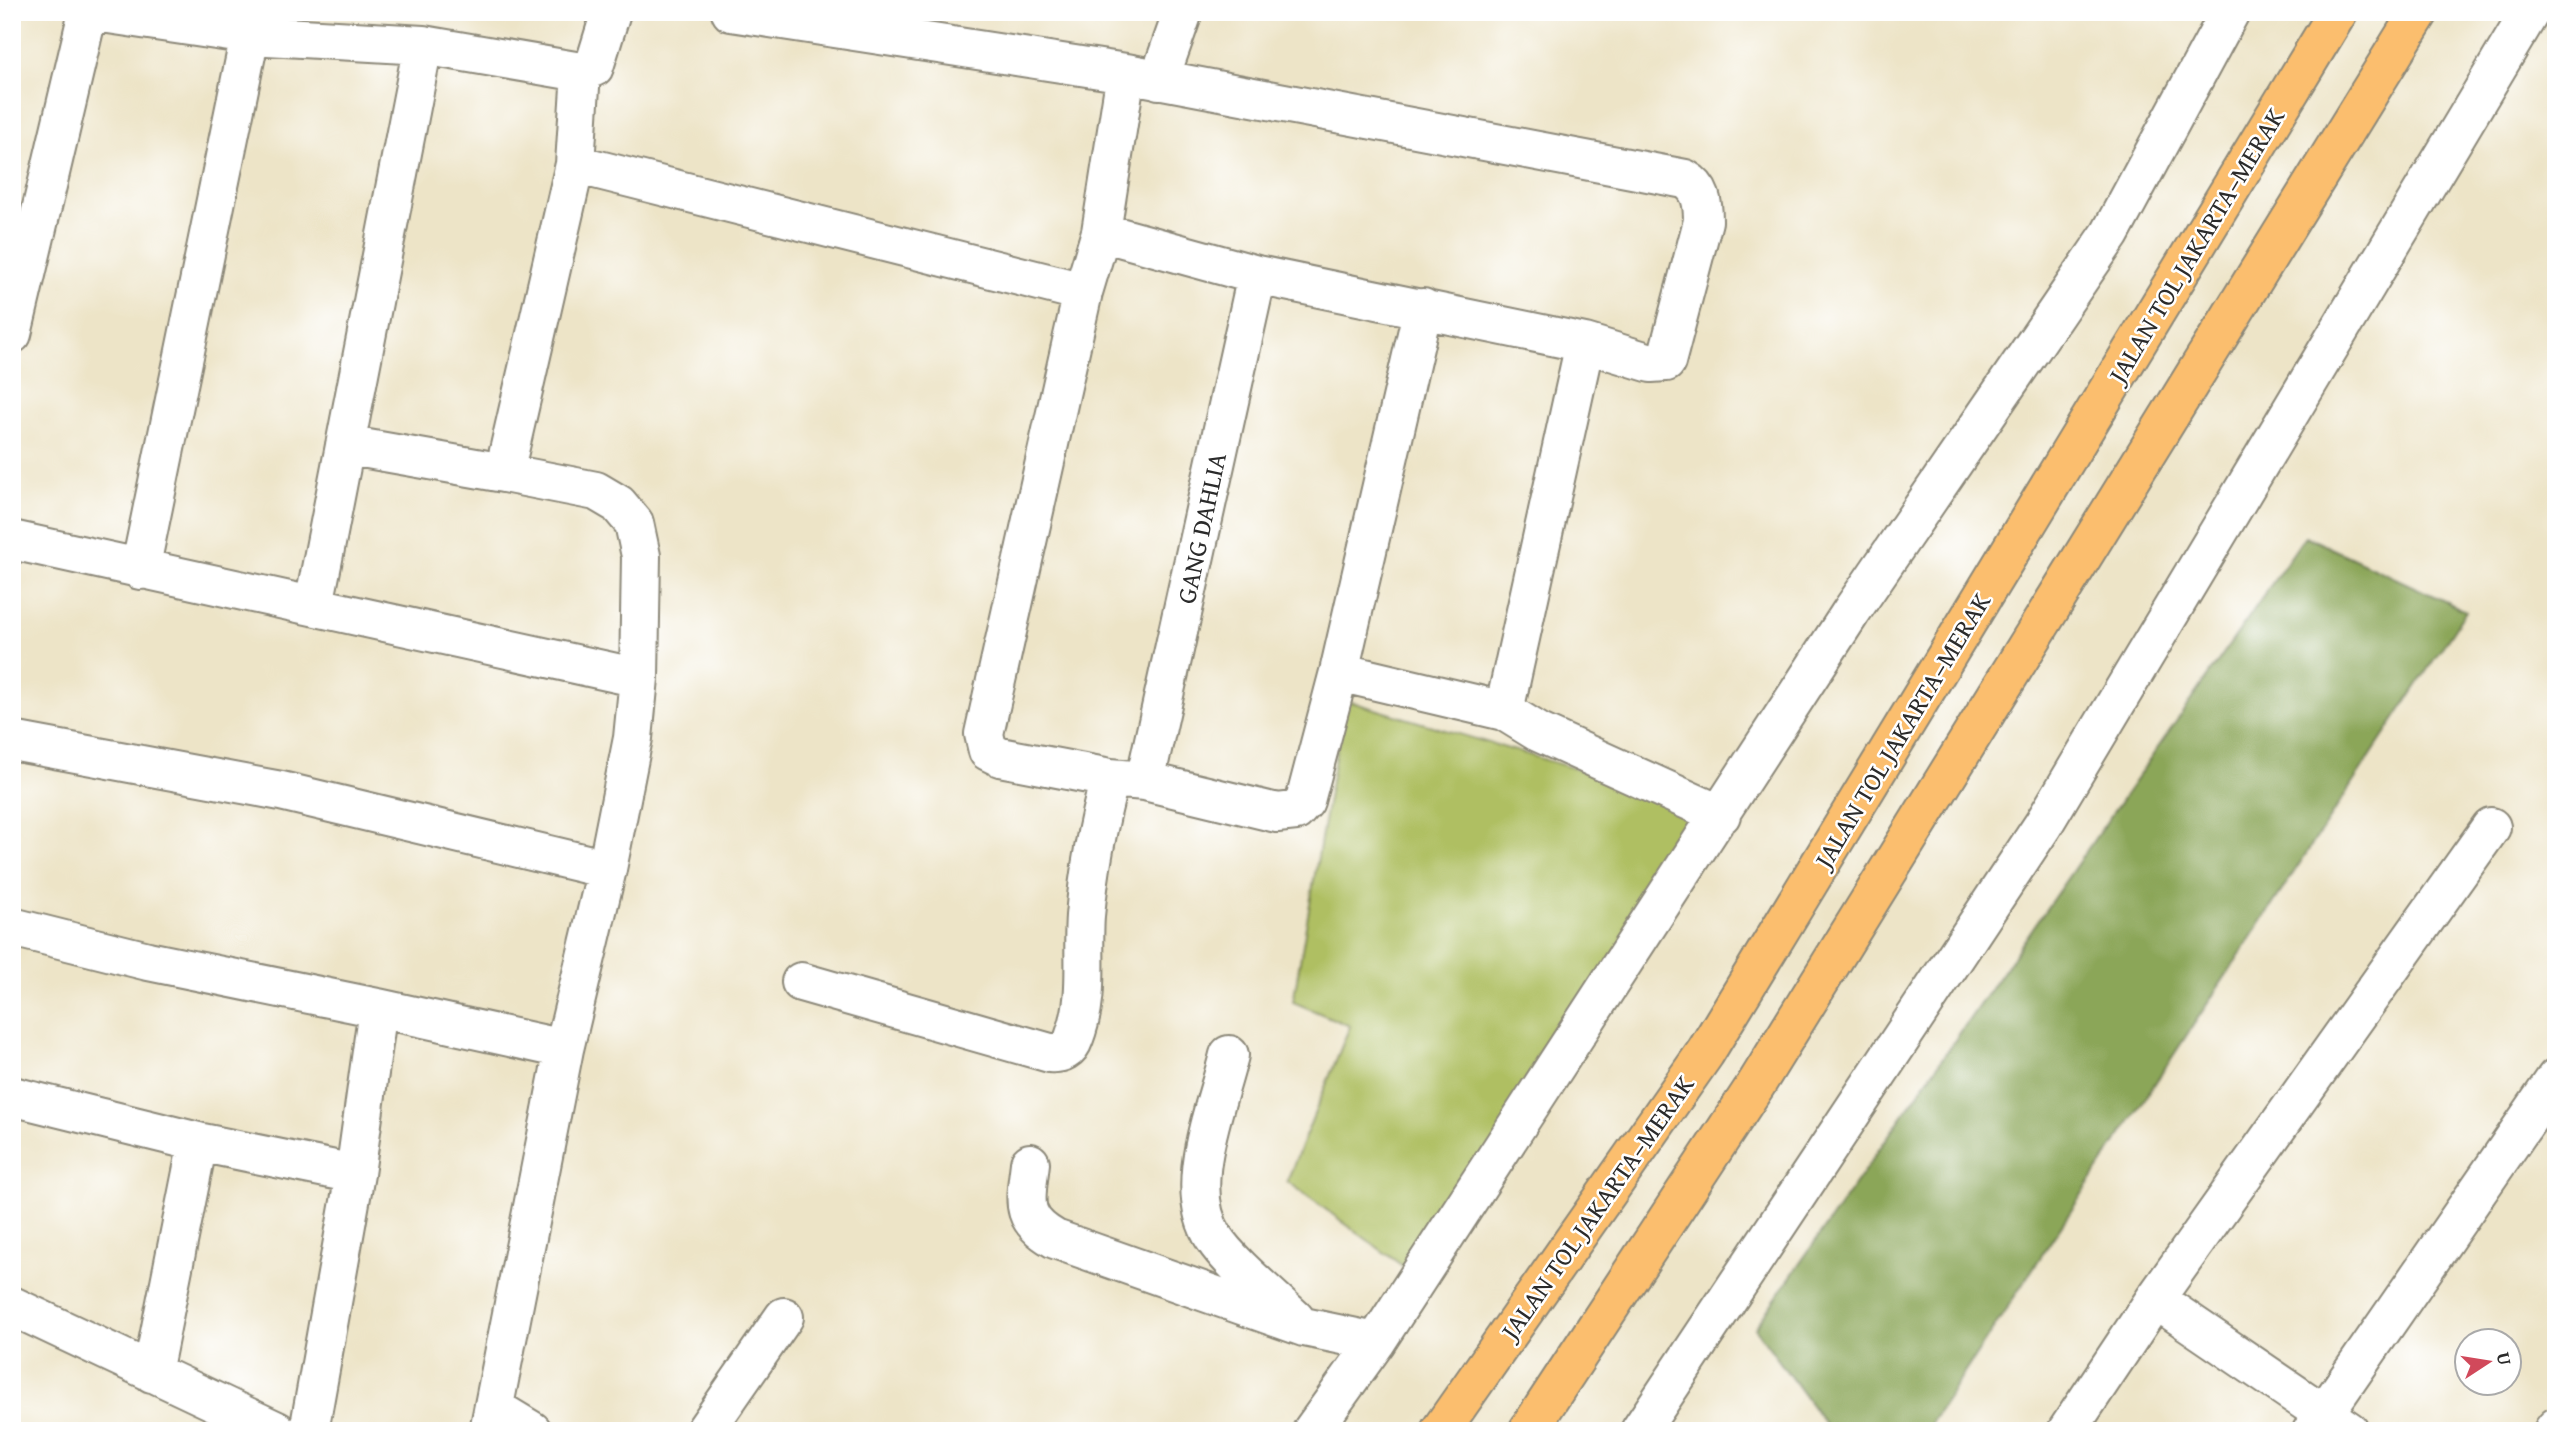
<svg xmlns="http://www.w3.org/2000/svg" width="2568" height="1443" font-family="'Gentium Book Plus',serif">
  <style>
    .green { fill: #afbf62; stroke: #6d7546; stroke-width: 2 }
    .forest { fill: #8ba658; stroke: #5b6842; stroke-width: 2 }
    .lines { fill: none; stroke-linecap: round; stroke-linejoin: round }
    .street-casing { stroke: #8c8879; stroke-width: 42 }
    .highway-casing { stroke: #8c8879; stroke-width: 42 }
    .street { stroke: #fff; stroke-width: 38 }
    .highway { stroke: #fbbe6e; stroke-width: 38 }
    .labels { text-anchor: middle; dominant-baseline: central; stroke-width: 5; stroke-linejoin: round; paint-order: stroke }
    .street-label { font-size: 26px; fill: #2b2b2b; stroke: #fff }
  </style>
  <rect width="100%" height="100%" fill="#fff"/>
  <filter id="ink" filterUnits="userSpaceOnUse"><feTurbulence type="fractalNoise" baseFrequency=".0143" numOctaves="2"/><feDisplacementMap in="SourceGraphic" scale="14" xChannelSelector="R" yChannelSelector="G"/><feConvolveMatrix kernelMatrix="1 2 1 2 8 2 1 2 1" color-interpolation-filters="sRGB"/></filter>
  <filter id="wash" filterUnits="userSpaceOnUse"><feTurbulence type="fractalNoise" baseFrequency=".00686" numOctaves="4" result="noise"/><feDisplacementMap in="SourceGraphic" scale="28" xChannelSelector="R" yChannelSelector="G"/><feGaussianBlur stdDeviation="1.57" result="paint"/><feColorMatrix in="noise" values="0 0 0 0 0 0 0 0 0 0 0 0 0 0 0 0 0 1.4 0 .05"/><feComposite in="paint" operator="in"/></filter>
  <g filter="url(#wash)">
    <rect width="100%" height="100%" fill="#ede4c7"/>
    <path class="green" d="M1345 700 1710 809 1411 1272 1287 1181 1350 1026 1293 1002Z"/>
    <path class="forest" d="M2305 536 2466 611 1926 1431H1830L1755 1328Z"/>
  </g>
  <g filter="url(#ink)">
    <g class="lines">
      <g class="street-casing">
        <path id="street" d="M95 12 250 35 423 45 581 72
          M731 12 1126 73 1685 179C1701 188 1703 203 1703 221L1666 362 1651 363 1585 343
          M1126 73 1101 232 1083 292 984 734 988 751 1000 757 1110 778 1145 781 1277 813 1296 811 1305 801 1339 672 1423 308
          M1159 80 1183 12
          M575 164 1083 292
          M1101 232 1257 275 1585 343 1504 711
          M12 334 88 12
          M345 445 504 473
          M12 540 639 678
          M140 570 250 35
          M314 605 423 45
          M1339 672 1504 711 1538 732 1721 815
          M12 741 281 791 607 869
          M1145 781 1257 275
          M12 927 148 961 378 1008 355 1174 309 1431
          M801 982 1050 1053C1062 1054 1070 1050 1074 1038 1090 997 1082 957 1085 916 1089 869 1098 823 1110 778
          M378 1008 564 1049
          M1229 1055C1216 1109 1181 1188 1214 1238 1229 1262 1273 1298 1295 1319
          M12 1096 198 1142 355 1174
          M1030 1163C1026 1200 1018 1218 1055 1239L1304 1327 1376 1342
          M12 1306 277 1431
          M152 1373 198 1142
          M494 1408 532 1431
          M489 1431 564 1049 607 869 633 738 639 678 641 556 634 523 618 504 596 491 504 473 575 164 581 72 594 67 611 12
          M705 1431 784 1317
          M1312 1431 1376 1342 1851 612 2110 234 2230 12
          M1640 1431 2043 825 2530 12
          M2067 1431 2155 1299
          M2312 1431 2556 1078
          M2349 1431 2155 1299 2491 827
          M2553 1431 2556 1427"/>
      </g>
      <g class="highway-casing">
        <path id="highway" d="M1440 1431 1705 1053 2338 12
          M1528 1431 1757 1083 2419 12"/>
      </g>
      <use href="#street" class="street"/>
      <use href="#highway" class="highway"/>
    </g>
  </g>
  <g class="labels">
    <g class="street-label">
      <text transform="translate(2196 245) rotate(-59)">JALAN TOL JAKARTA–MERAK</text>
      <text transform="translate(1201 528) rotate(-78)">GANG DAHLIA</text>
      <text transform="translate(1902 730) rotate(-59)">JALAN TOL JAKARTA–MERAK</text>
      <text transform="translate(1597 1207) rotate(-55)">JALAN TOL JAKARTA–MERAK</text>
    </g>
  </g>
  <rect width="2568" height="1443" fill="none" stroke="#fff" stroke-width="42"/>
  <g transform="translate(2488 1362) rotate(78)"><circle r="33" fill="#ffffff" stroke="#aaaaaa" stroke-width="2"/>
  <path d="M0-5L12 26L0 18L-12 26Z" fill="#d1495b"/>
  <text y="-10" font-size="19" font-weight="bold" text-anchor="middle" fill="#2b2b2b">U</text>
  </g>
</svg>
